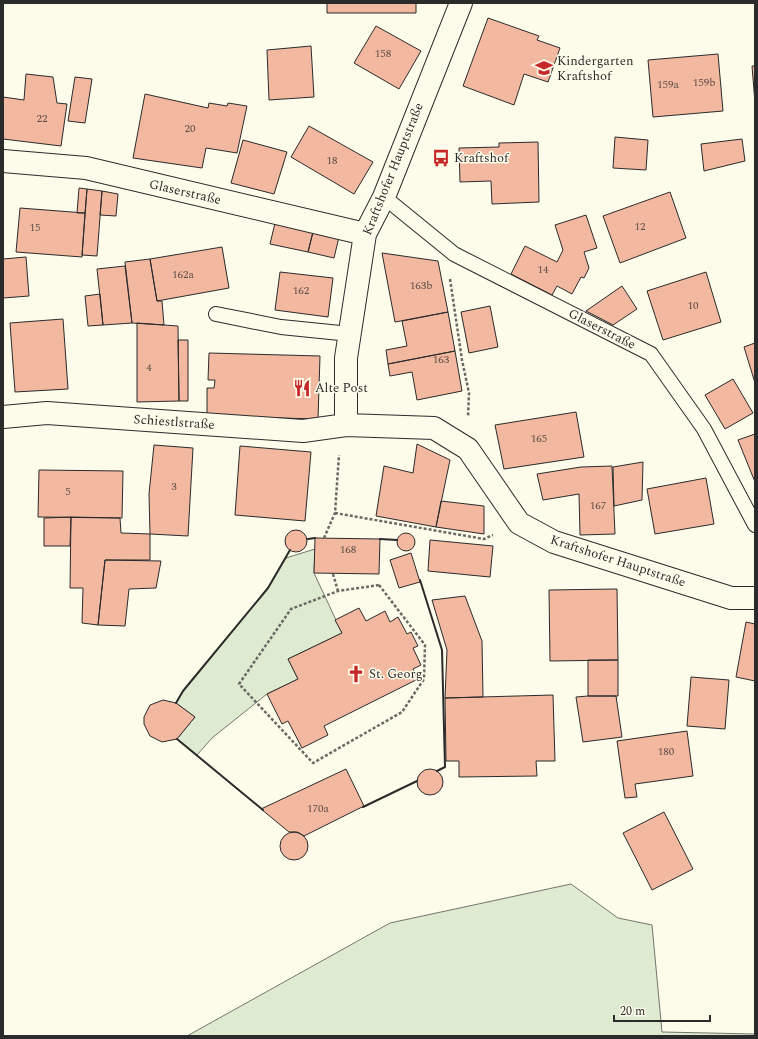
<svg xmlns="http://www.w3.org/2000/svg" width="758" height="1039" font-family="Spectral,serif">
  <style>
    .green { fill: #deebd1; stroke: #74746e }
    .building { fill: #f2b8a0; stroke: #2b2b2b }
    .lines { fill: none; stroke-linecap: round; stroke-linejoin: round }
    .lane-casing { stroke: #2b2b2b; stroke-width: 16 }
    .street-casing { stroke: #2b2b2b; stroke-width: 24 }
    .path { stroke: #6a6964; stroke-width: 2.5; stroke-dasharray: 3 2; stroke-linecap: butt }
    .lane { stroke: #fdfbea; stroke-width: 14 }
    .street { stroke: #fdfbea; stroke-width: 22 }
    .wall { stroke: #2b2b2b; stroke-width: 2 }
    .labels { text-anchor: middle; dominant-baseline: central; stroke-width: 3; stroke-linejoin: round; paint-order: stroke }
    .number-label { font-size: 11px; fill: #5d4e48 }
    .poi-label { font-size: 13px; fill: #2b2b2b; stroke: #fdfbea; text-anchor: start }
    .street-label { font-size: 13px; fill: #2b2b2b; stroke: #fdfbea }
  </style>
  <rect width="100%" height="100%" fill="#fdfbea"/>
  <path class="green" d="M315 549 314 573 342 633 288 659 298 679 267 694 212 738 197 755 177 739 195 717 176 703 183 691 268 588 286 558Z
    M571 884 618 918 652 925 662 1032 755 1034V1036H187L390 923Z"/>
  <path class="building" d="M327 3H416V13H327Z
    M488 18 539 36 537 40 560 48 548 82 524 74 514 105 463 86Z
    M376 26 421 51 399 89 354 63Z
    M311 46 314 97 269 100 267 50Z
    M718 54 723 111 653 117 648 60Z
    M752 66H755V103Z
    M26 74 53 77 57 103 67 104 61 146 3 139V97L24 100Z
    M75 77 92 79 85 123 68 121Z
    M145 94 208 108 209 103 227 106 228 103 247 106 237 153 206 148 202 168 133 158Z
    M309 126 373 162 354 194 291 157Z
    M615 137 648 140 646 170 613 168Z
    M742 139 745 161 704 171 701 144Z
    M243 140 287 152 274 194 231 183Z
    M538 142 539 202 492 204 491 181 460 182 459 148 499 147V143Z
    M79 188 87 189 85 213H77Z
    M87 189 102 191 97 256 82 255Z
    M102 191 118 194 116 216 100 215Z
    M670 192 686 238 620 263 603 216Z
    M20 208 85 213 82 257 16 252Z
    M586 215 597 248 584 252 589 268 584 278 581 277 572 294 557 286 552 295 511 274 525 246 557 262 563 250 555 225Z
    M275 223 313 232 308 252 270 244Z
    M313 232 339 237 334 258 308 252Z
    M222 247 229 288 157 301 150 259Z
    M382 253 438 261 448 312 395 322Z
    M26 257 29 296 3 298V259Z
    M150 259 157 301H162L164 325 132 323 125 262Z
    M125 266 132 323 103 325 97 269Z
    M280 272 333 278 328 317 275 310Z
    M706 272 721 322 663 340 647 291Z
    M622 286 637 309 613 325 586 311Z
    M100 294 103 325 88 326 85 296Z
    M490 306 498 347 469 353 461 312Z
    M448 312 455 351 388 364 386 350 407 346 402 321Z
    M63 319 68 389 15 392 10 323Z
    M137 323 178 326 179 401 137 402Z
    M178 340H188V401H179Z
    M755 343V383L744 347Z
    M455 351 462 391 417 400 412 372 390 376 388 364Z
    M209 353 320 356 318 419 207 416V388H214L215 380H208Z
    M733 379 753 413 725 429 705 395Z
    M576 412 584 457 504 469 495 425Z
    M755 434V482L738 440Z
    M417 444 450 460 436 527 376 516 384 466 413 473Z
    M154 445 193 448 188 536 150 534 149 494Z
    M240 446 311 452 305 521 235 515Z
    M643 462 642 500 614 506 613 467Z
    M612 466 615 534 580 535 579 494 543 500 537 474 581 467Z
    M39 470 123 471 122 518 38 517Z
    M706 478 714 524 655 534 647 489Z
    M441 501 484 506V534L436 527Z
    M71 517 120 518 121 533 150 534V560H105L98 625 82 623 83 588H70Z
    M71 517 70 546H44V518Z
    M285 541a11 11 0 1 1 22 0a11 11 0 1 1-22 0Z
    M397 542a9 9 0 1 1 18 0a9 9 0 1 1-18 0Z
    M315 538 380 539 379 574 314 573Z
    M430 540 493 546 490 577 428 571Z
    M411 553 420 582 399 588 390 560Z
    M105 560 161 561 156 588 129 589 125 626 98 625Z
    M617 589 618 660 550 661 549 590Z
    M465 596 482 641 483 697 445 698 447 650 432 600Z
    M359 608 366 621 385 611 390 622 398 617 407 634 411 632 418 646 413 648 421 665 413 669 418 679 324 726 328 735 302 748 288 721 282 724 267 694 298 679 288 659 342 633 335 620Z
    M746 622 755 624V681L736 677Z
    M588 660H618V696H588Z
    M691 677 729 680 725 729 687 726Z
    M553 695 555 761H536L537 776 459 777V761H446L445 698Z
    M588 696H616L622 737 583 742 576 697Z
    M163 700 176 703 195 717 177 739 162 742 150 736 144 724V717L150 705Z
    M687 731 693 776 635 784 637 797 625 798 617 741Z
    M417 782a13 13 0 1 1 26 0a13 13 0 1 1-26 0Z
    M346 769 364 806 304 836 297 832H289L261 809Z
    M664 812 693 869 652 890 623 833Z
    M280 846a14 14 0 1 1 28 0a14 14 0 1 1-28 0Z"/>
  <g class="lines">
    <g class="lane-casing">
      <path id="lane" d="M384 197 454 254 651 354 704 429 755 525
        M216 314 281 327 350 334"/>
    </g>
    <g class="street-casing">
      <path id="street" d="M3 161 86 168 365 234
        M3 417 47 413 303 431 346 425 434 428 468 449 519 523 554 542 731 598H755
        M346 425V358L365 234 384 197 461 3"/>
    </g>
    <path class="path" d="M450 279 462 360 469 393 468 417
      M335 513 484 539 493 535
      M324 538 335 513 339 455
      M333 574 338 591
      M379 585 425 645 424 679 402 712 313 763 239 684 291 609 338 591Z"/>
    <use href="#lane" class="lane"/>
    <use href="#street" class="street"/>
    <path class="wall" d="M308 539 315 538
      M380 539 397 540
      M420 580 442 650 445 767 437 771
      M176 703 183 691 268 588 290 550
      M177 739 263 810
      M363 807 417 781"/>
  </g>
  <defs>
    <g id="school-bare" transform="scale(1.38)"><path d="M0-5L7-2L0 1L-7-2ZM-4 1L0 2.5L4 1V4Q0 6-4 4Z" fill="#c62828" stroke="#fdfbea" stroke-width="2.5" paint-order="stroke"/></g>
    <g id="bus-bare" transform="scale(1.38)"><path d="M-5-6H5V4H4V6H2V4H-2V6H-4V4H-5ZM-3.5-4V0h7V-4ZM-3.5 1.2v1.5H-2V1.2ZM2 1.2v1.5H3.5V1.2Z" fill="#c62828" stroke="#fdfbea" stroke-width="2.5" paint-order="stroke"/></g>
    <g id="restaurant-bare" transform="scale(1.38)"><path d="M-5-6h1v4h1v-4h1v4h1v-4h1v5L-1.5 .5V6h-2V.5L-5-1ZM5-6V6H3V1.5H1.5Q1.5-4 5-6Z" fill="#c62828" stroke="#fdfbea" stroke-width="2.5" paint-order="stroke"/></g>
    <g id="church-bare" transform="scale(1.38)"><path d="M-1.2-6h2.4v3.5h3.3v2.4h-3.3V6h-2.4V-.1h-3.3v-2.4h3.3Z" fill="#c62828" stroke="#fdfbea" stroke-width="2.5" paint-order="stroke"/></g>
  </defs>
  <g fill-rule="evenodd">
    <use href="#school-bare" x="544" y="68"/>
    <use href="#bus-bare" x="441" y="158"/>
    <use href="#restaurant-bare" x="302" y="388"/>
    <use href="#church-bare" x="356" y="674"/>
  </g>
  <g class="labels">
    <g class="number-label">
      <text x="383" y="53">158</text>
      <text x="704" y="82">159b</text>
      <text x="668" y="84">159a</text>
      <text x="42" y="118">22</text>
      <text x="190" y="128">20</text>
      <text x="332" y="160">18</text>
      <text x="640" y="226">12</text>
      <text x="35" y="227">15</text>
      <text x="543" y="269">14</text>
      <text x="183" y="274">162a</text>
      <text x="421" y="285">163b</text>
      <text x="301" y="290">162</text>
      <text x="693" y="305">10</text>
      <text x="441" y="359">163</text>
      <text x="149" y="367">4</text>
      <text x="539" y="438">165</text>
      <text x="174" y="486">3</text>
      <text x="68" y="491">5</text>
      <text x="598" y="505">167</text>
      <text x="348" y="549">168</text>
      <text x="666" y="751">180</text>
      <text x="318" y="808">170a</text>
    </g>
    <g class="poi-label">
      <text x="557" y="61">Kindergarten<tspan x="557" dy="15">Kraftshof</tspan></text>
      <text x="454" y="158">Kraftshof</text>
      <text x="315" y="388">Alte Post</text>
      <text x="369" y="674">St. Georg</text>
    </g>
    <g class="street-label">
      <text transform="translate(393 169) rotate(-68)">Kraftshofer Hauptstraße</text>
      <text transform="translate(185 192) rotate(13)">Glaserstraße</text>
      <text transform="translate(602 329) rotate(27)">Glaserstraße</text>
      <text transform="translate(174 422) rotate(4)">Schiestlstraße</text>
      <text transform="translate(618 561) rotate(18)">Kraftshofer Hauptstraße</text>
    </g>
  </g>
  <rect width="758" height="1039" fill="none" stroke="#2b2b2b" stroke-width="8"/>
  <path d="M614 1015v6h96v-6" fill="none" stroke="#2b2b2b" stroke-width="2"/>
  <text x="620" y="1015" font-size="12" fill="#2b2b2b" stroke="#fdfbea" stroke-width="3" paint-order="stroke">20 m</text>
</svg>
